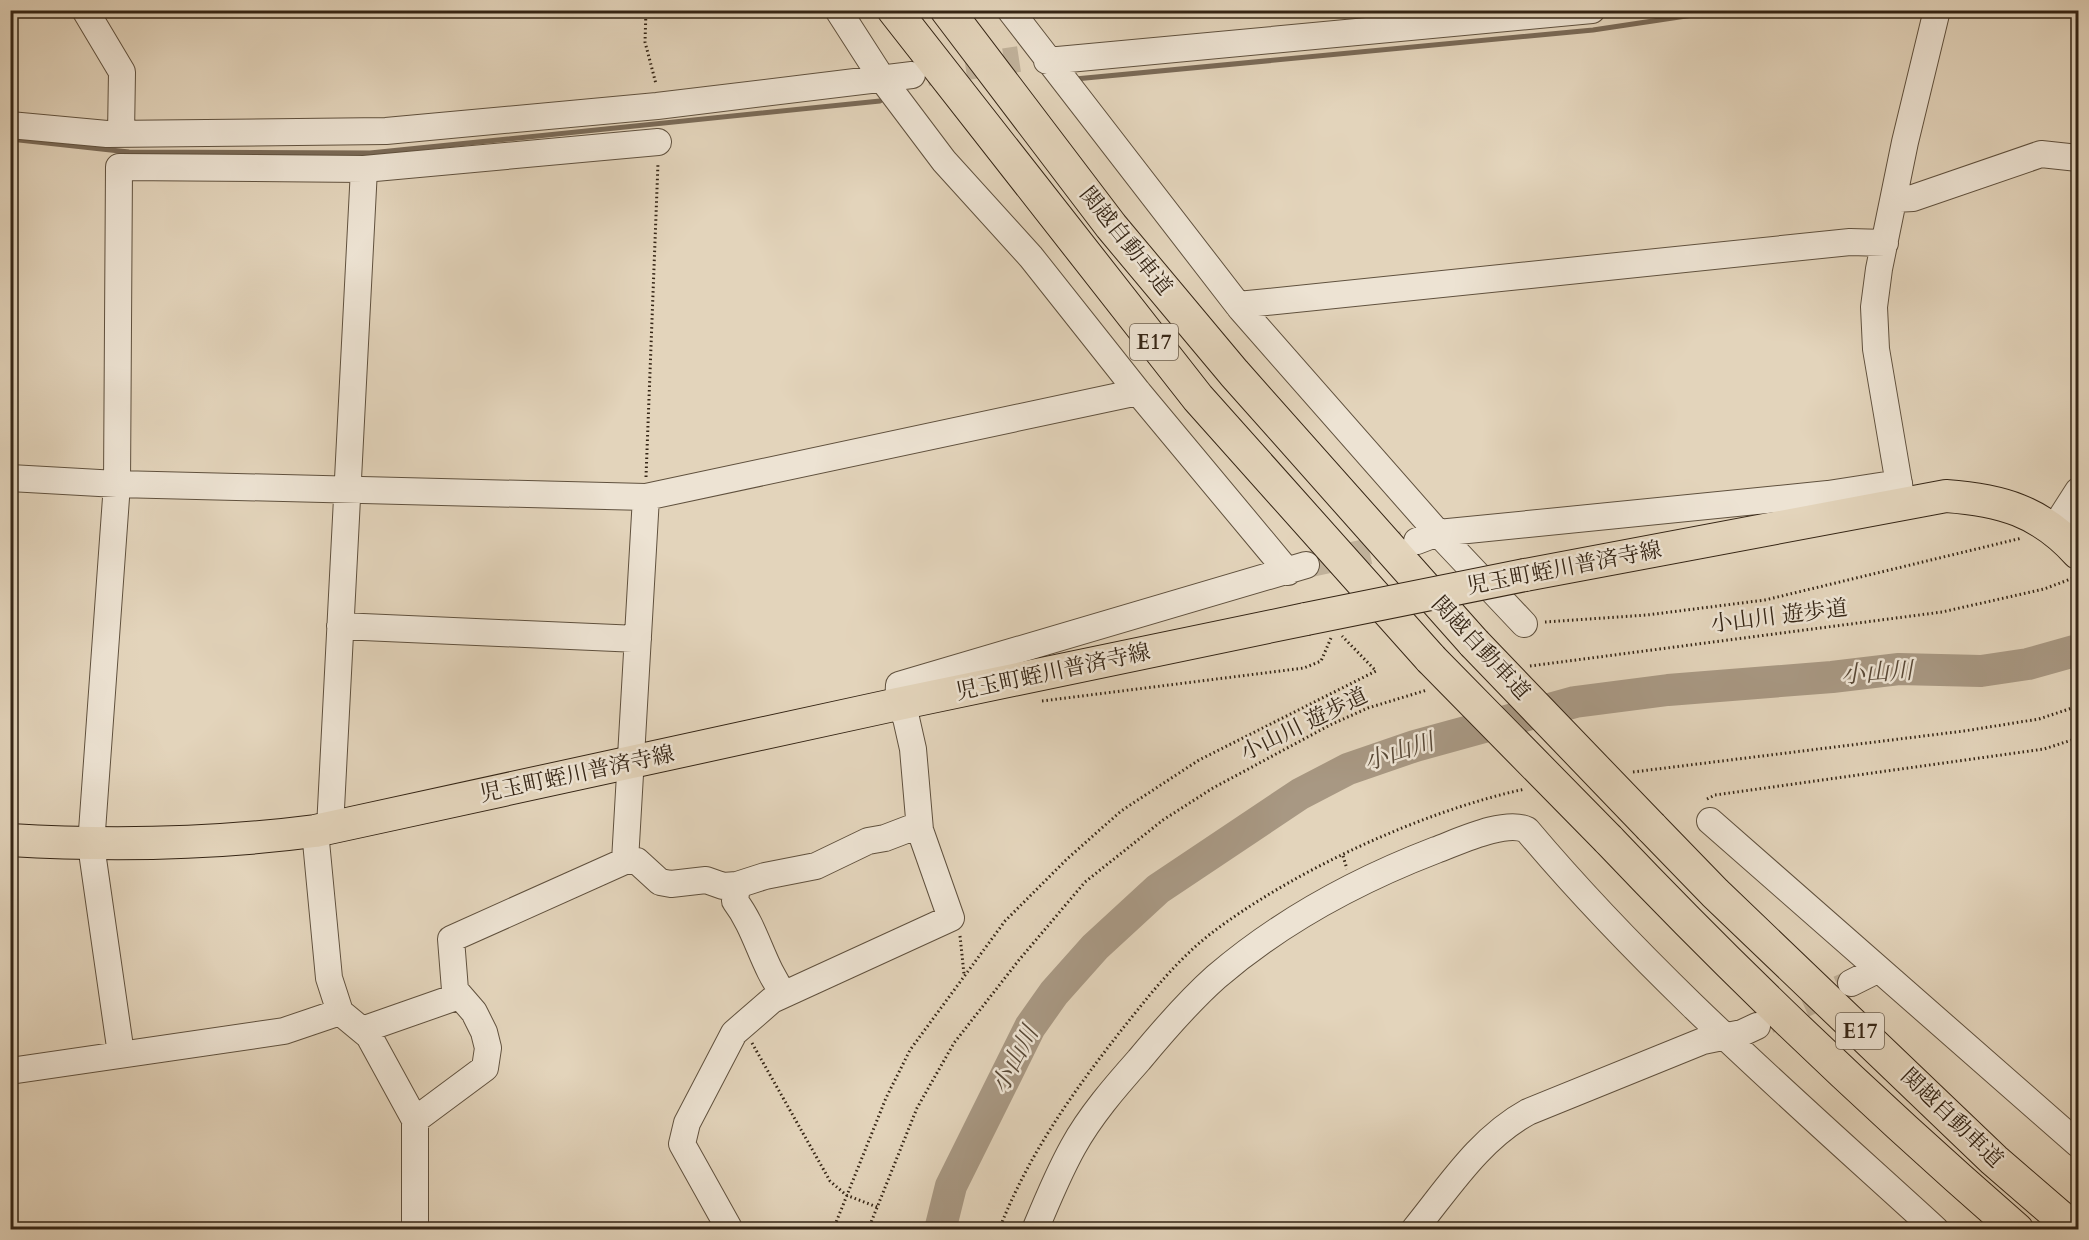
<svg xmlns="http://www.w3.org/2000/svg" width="2089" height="1240" font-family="Cardo,'Noto Serif JP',serif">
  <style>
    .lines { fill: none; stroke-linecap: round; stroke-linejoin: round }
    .stream { stroke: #7a6a57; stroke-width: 5 }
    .river { stroke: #a89883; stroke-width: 32 }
    .minor-tunnel { stroke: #c0b19a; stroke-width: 26; stroke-dasharray: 26 13; stroke-linecap: butt }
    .minor-casing { stroke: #60513e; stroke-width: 28 }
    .major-casing { stroke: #352515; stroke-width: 34 }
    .highway-casing { stroke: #352515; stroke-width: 35 }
    .path { stroke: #352515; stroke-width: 3; stroke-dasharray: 1.5 3; stroke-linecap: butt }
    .minor { stroke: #ede3d3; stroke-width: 26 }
    .major { stroke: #e3d4bb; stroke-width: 32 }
    .highway { stroke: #e3d4bb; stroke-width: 33 }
    .major-bridge-casing { stroke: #352515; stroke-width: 34; stroke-linecap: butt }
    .highway-bridge-casing { stroke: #352515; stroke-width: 35; stroke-linecap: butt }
    .major-bridge { stroke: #e3d4bb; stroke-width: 32 }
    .highway-bridge { stroke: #e3d4bb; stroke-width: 33 }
    .labels { text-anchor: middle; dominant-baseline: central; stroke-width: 5; stroke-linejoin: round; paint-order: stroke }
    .shield { fill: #ede3d3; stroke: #6c5e4e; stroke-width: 1.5 }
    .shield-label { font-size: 21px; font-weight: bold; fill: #352515 }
    .street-label { font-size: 22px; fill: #352515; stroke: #ede3d3 }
    .water-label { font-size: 24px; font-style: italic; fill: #584836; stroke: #ede3d3 }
  </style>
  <rect width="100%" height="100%" fill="#e3d4bb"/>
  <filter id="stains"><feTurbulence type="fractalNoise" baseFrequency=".00333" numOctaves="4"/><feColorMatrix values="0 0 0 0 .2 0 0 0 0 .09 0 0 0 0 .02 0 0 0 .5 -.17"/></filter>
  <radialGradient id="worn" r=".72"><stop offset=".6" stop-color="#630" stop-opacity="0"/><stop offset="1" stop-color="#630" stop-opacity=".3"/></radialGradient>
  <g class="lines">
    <path class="stream" d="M1075 79 1593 30 1726 10
      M10 139 129 152 370 153 880 101"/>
    <path class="river" d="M940 1230 951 1186 1030 1027 1054 993 1095 947 1158 889 1300 794 1348 769 1415 746 1575 702 1668 690 1832 677 1899 669 1981 671 2028 664 2078 650"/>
    <path class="minor-tunnel" d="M927 73 1019 59
      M1306 565 1403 544
      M1768 1021 1851 983"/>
    <g class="minor-casing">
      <path id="minor" d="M85 10 122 72 121 134
        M838 10 883 80 944 161 1031 257 1138 392 1288 572
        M1010 10 1241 309 1438 533 1524 624
        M1047 61 1592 10
        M10 125 107 134 386 131 657 106 912 75
        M1895 199 1913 198 2041 154 2078 158
        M1238 305 1850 242 1885 243
        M10 478 117 484 646 497 1138 392
        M1902 502 1876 349 1874 307 1879 269 1905 142 1937 10
        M2058 530 2062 516 2078 491
        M1417 541 1438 533 1828 494 1899 483
        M340 626 638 639
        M1710 821 2078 1144
        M330 828 364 169
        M315 831 329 978 340 1012 369 1036 415 1120V1230
        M625 861H637L660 882 671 884 706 880 723 886 737 885 765 876 816 866 868 841 885 838 919 825
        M737 885 735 901C757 930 762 965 784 994
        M1851 983 1877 970
        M362 1030 459 996
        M121 1054 91 845 117 484 119 167 364 169 658 142
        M10 1071 284 1031 340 1012
        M415 1120 485 1068 488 1048 484 1032 474 1012 455 990 451 939 625 861 646 497
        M730 1230 682 1144 687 1123 734 1033 772 1000 951 918 920 830 913 749 906 718 898 704 899 685 1306 565
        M1035 1230C1047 1201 1058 1174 1073 1147 1090 1116 1115 1087 1139 1060 1163 1031 1188 1002 1216 977 1280 922 1358 880 1436 850 1458 842 1506 819 1527 830 1650 976 1795 1101 1936 1230
        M1414 1230C1449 1187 1479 1139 1528 1112L1703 1041 1742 1033 1757 1026"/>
    </g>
    <g class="major-casing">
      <path id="major" d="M1525 575 1946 496C2001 500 2040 511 2078 553
        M10 840C112 846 214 844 315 831L898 704 1306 619"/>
    </g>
    <g class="highway-casing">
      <path id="highway" d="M894 10 1198 398 1431 659
        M947 10 1111 226 1234 373 1474 643
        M1651 827 1715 893 1994 1160 2075 1230
        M1608 839C1738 976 1875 1106 2017 1230"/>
    </g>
    <path class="path" d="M646 10 645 42 656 84
      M646 477 658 163
      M1545 622 1647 615 1765 600 2022 538
      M1530 666 1942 612 2044 589 2076 577
      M1042 701 1304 668 1321 661 1331 638
      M1633 772 1964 731 2039 719 2078 706
      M1707 799 1715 795 2044 749 2078 738
      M1343 856 1347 869
      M960 936 964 974
      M752 1043 830 1181 846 1195 877 1207
      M833 1230 886 1098 910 1050 1005 921 1066 860 1121 811 1199 760 1376 671 1342 636
      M868 1230 917 1108 954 1043 1019 960 1085 882 1163 820 1213 788 1330 725 1368 708 1427 690
      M999 1230C1027 1157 1072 1093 1120 1032 1147 998 1174 963 1209 935 1292 871 1423 811 1525 789"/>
    <use href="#minor" class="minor"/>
    <use href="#major" class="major"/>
    <use href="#highway" class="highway"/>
    <g class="major-bridge-casing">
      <path id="major-bridge" d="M1306 619 1525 575"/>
    </g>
    <g class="highway-bridge-casing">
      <path id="highway-bridge" d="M1474 643 1651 827
        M1431 659 1608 839"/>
    </g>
    <use href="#major-bridge" class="major-bridge"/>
    <use href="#highway-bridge" class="highway-bridge"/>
  </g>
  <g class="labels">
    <g class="shield">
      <rect x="1130" y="324" width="48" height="36" rx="4.5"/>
      <rect x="1836" y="1013" width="48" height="36" rx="4.5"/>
    </g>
    <g class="shield-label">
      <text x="1154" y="342">E17</text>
      <text x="1860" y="1031">E17</text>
    </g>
    <g class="street-label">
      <text transform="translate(1126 241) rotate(51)">関越自動車道</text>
      <text transform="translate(1564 568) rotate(-11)">児玉町蛭川普済寺線</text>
      <text transform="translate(1779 616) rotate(-7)">小山川 遊歩道</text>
      <text transform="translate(1481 648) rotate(47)">関越自動車道</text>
      <text transform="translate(1053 672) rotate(-12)">児玉町蛭川普済寺線</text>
      <text transform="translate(1304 724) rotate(-26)">小山川 遊歩道</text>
      <text transform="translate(577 774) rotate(-12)">児玉町蛭川普済寺線</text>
      <text transform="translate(1952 1118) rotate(44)">関越自動車道</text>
    </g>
    <g class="water-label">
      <text transform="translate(1877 673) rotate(-4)">小山川</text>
      <text transform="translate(1399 752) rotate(-18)">小山川</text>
      <text transform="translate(1015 1060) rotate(-62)">小山川</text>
    </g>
  </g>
  <rect width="2089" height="1240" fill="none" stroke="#e3d4bb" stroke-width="36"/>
  <rect x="12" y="12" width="2065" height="1216" fill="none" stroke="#352515" stroke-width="3"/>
  <rect x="18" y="18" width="2053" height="1204" fill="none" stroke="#352515" stroke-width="1.5"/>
  <rect width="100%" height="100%" filter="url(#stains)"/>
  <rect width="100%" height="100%" fill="url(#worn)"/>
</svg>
